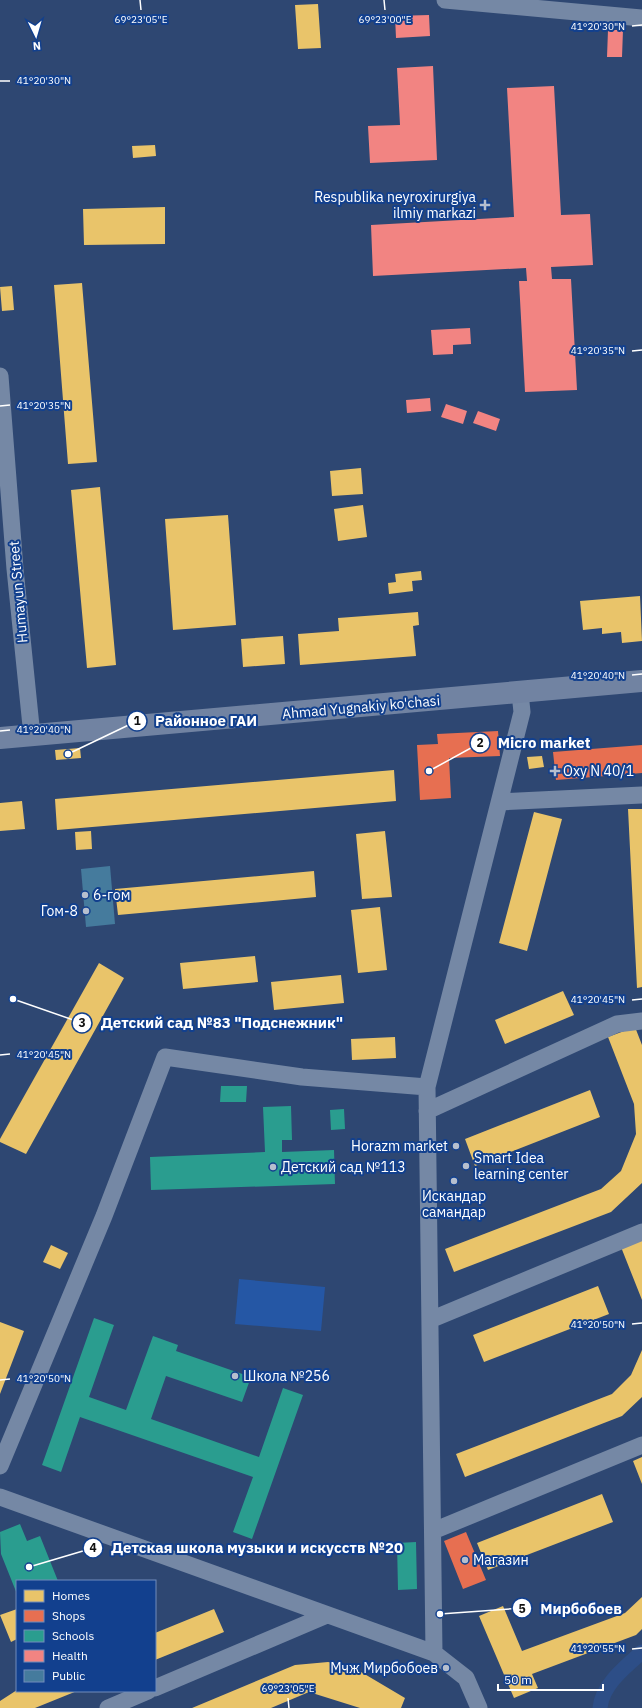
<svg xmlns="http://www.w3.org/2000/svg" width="642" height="1708" font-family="'IBM Plex Sans',sans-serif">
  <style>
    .green { fill: #2557a5 }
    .homes { fill: #e9c46a }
    .shops { fill: #e76f51 }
    .schools { fill: #2a9d8f }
    .health { fill: #f28482 }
    .public { fill: #457b9d }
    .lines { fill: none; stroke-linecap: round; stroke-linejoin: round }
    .canal { stroke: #2d4e87; stroke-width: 15 }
    .street { stroke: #7588a5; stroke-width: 17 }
    .secondary { stroke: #7183a2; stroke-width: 22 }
    .ticks { fill: none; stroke: #fff; stroke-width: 1.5 }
    .poi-dot { fill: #b6bfce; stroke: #12408e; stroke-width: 1.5 }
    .labels { text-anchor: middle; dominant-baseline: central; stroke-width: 4; stroke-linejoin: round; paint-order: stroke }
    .poi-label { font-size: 14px; fill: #fff; stroke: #12408e; text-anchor: start }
    .street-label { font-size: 14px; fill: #fff; stroke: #12408e }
    .ticks-label { font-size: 10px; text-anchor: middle; fill: #fff; stroke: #12408e; stroke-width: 4; stroke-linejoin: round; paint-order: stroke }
    .leader { fill: none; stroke: #fff; stroke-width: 1.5 }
    .callout-dot { fill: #fff; stroke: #12408e; stroke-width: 1.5 }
    .mark-label { font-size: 12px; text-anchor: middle; font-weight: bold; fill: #111 }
    .callout-label { font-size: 15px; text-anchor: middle; font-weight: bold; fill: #fff; stroke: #12408e; stroke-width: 4; stroke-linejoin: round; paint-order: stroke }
  </style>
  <rect width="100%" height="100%" fill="#2e4772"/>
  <path class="green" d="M239 1279 325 1287 321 1331 235 1324Z"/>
  <path class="homes" d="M318 4 321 48 298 49 295 5Z
    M155 145 156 156 133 158 132 146Z
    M165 207V244L84 245 83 209Z
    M82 283 97 462 68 464 54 285Z
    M12 286 14 310 2 311 0 287Z
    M361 468 363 494 332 496 330 471Z
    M100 487 116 665 87 668 71 490Z
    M363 505 367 537 338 541 334 509Z
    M228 515 236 625 173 630 165 519Z
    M421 571 422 580 412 581 413 591 389 594 388 583 396 582 395 574Z
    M640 596 642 641 622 643 621 632 602 634V628L583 630 580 601Z
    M418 612 419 625 413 626 416 656 300 665 298 634 339 631 338 618Z
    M283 636 285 664 243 667 241 639Z
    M80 748 81 758 56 760 55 750Z
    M542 756 544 767 529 769 527 757Z
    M394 770 396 801 57 830 55 799Z
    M22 801 25 829 0 831V803Z
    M628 809H642V987L637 988Z
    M534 812 562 819 527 951 499 943Z
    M91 831 92 849 76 850 75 832Z
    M385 831 392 897 362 899 356 834Z
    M314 871 316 897 118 915 115 889Z
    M380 907 387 970 358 973 351 910Z
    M255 956 258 982 183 989 180 963Z
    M99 963 124 978 26 1154 0 1142V1139Z
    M341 975 344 1003 274 1010 271 982Z
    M563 991 574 1015 505 1044 495 1020Z
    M635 1027 642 1045V1183L611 1212 454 1272 445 1249 601 1189 621 1171 636 1134 634 1104 608 1037Z
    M395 1037 396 1058 352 1060 351 1039Z
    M590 1090 600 1117 475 1166 465 1139Z
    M642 1233V1300L619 1242Z
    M51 1245 68 1253 60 1269 43 1262Z
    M598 1286 609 1314 484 1362 473 1335Z
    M0 1322 24 1331 0 1394Z
    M642 1350V1397L622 1416 465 1477 456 1454 612 1394 631 1375Z
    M642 1457V1484L633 1461Z
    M602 1494 613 1522 488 1570 477 1543Z
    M642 1597V1629L636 1635 532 1674 538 1688 514 1698 479 1616 503 1606 522 1651 625 1613Z
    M17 1609V1639L11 1642 0 1615Z
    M214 1609 224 1632 155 1660V1633Z
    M328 1662 351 1666 405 1698 401 1708H360L309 1692 271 1708H192L295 1665Z
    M17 1690V1691H77L35 1708H0V1701Z"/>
  <path class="shops" d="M498 731 500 756 449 758 451 798 420 800 417 745 438 744 437 734Z
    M642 745V773L556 780 553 752Z
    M466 1532 486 1580 463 1589 444 1541Z"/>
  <path class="schools" d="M221 1086H247L246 1102H220Z
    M291 1106 292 1140H282V1152L334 1150 335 1184 151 1190 150 1157 265 1152 263 1107Z
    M344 1109 345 1129 331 1130 330 1110Z
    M94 1318 114 1325 89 1397 126 1410 153 1336 178 1345 176 1351 251 1377 242 1402 166 1376 151 1419 259 1457 283 1388 303 1395 252 1539 233 1532 253 1477 80 1417 61 1472 42 1465Z
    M20 1524 27 1541 40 1536 58 1581H17V1594L1 1554 0 1532Z
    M416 1542 417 1589 398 1590 397 1543Z"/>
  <path class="health" d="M429 15 430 36 396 38 395 16Z
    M608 30H623L622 57H607Z
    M433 66 437 160 370 163 368 126 400 125 397 68Z
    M554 86 561 215 590 214 593 265 551 267 552 279H571L577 390 525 392 519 281H527L526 268 373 276 371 225 514 217 507 88Z
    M470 328 471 344 453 345V354L433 355 431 330Z
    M430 398 431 411 407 413 406 400Z
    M446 404 467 411 463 424 441 417Z
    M478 411 500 419 496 431 473 423Z"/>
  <path class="public" d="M110 866 115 924 86 927 81 869Z"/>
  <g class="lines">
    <path class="canal" d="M600 1708C602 1685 626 1666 642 1652"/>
    <path class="street" d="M445 0 642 18
      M0 376 15 569 32 736
      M500 802 642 795
      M427 1111 617 1024 642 1021
      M430 1320 642 1232
      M0 1466 104 1216 165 1057 302 1077 427 1087
      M0 1497 434 1653 466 1678 479 1708
      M433 1531 642 1445
      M434 1653 427 1087 522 712 520 693
      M155 1688 327 1615
      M108 1708 148 1691"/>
    <path class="secondary" d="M0 738 642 681"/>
  </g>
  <path class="ticks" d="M140 0 141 10M384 0 385 10M632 26 642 25M0 81H10M632 351 642 350M0 406 10 405M632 675 642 674M0 731 10 730M632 1000 642 999M0 1055 10 1054M632 1324 642 1323M0 1380 10 1379M632 1649 642 1648M288 1698 289 1708"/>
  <g class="poi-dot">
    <path d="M483 199h4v4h4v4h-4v4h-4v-4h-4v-4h4z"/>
    <path d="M553 765h4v4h4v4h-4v4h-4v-4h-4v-4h4z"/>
    <circle cx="85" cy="895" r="4"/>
    <circle cx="86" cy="911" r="4"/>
    <circle cx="456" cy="1146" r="4"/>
    <circle cx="466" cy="1166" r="4"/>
    <circle cx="273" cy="1167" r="4"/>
    <circle cx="454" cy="1181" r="4"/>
    <circle cx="235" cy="1376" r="4"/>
    <circle cx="465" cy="1560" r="4"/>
    <circle cx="446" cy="1668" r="4"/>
  </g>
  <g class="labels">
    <g class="poi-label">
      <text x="476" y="197" text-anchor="end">Respublika neyroxirurgiya<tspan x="476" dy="16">ilmiy markazi</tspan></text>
      <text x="563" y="771">Oxy N 40/1</text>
      <text x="93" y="895">6-гом</text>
      <text x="78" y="911" text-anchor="end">Гом-8</text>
      <text x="448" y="1146" text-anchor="end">Horazm market</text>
      <text x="474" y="1158">Smart Idea<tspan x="474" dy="16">learning center</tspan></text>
      <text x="281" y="1167">Детский сад №113</text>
      <text x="454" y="1196" text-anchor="middle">Искандар<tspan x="454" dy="16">самандар</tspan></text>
      <text x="243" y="1376">Школа №256</text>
      <text x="473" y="1560">Магазин</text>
      <text x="438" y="1668" text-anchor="end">Мчж Мирбобоев</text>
    </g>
    <g class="street-label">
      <text transform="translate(18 592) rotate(-95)">Humayun Street</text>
      <text transform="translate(361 707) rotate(-5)">Ahmad Yugnakiy ko'chasi</text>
    </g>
  </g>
  <g class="ticks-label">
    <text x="141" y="23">69°23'05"E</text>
    <text x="385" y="23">69°23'00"E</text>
    <text x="598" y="30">41°20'30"N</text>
    <text x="44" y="84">41°20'30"N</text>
    <text x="598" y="354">41°20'35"N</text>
    <text x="44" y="409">41°20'35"N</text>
    <text x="598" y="679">41°20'40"N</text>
    <text x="44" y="733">41°20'40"N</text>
    <text x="598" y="1003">41°20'45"N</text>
    <text x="44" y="1058">41°20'45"N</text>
    <text x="598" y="1328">41°20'50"N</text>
    <text x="44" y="1382">41°20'50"N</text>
    <text x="598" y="1652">41°20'55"N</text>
    <text x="288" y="1692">69°23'05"E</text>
  </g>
  <path class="leader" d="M68 754L137 721M429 771L480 743M13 999L82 1023M29 1567L93 1548M440 1614L522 1608"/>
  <g class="callout-dot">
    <circle cx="68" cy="754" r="4"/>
    <circle cx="429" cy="771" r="4"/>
    <circle cx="13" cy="999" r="4"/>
    <circle cx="29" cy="1567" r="4"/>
    <circle cx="440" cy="1614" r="4"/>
    <circle cx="137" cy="721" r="10"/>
    <circle cx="480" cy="743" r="10"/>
    <circle cx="82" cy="1023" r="10"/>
    <circle cx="93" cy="1548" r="10"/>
    <circle cx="522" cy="1608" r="10"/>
  </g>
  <g class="mark-label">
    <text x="137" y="725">1</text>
    <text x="480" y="747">2</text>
    <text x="82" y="1027">3</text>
    <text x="93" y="1552">4</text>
    <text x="522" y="1613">5</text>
  </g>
  <g class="callout-label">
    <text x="206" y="726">Районное ГАИ</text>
    <text x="544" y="748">Micro market</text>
    <text x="222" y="1028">Детский сад №83 "Подснежник"</text>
    <text x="257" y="1553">Детская школа музыки и искусств №20</text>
    <text x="581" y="1614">Мирбобоев</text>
  </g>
  <rect x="16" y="1580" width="140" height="112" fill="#12408e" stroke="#718cbb"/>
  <rect x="24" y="1590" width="20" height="12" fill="#e9c46a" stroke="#718cbb"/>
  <text x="52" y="1600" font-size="12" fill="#ffffff">Homes</text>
  <rect x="24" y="1610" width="20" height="12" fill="#e76f51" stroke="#718cbb"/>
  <text x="52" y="1620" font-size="12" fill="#ffffff">Shops</text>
  <rect x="24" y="1630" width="20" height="12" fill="#2a9d8f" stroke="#718cbb"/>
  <text x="52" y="1640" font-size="12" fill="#ffffff">Schools</text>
  <rect x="24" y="1650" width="20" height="12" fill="#f28482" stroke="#718cbb"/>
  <text x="52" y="1660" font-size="12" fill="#ffffff">Health</text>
  <rect x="24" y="1670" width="20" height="12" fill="#457b9d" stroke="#718cbb"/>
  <text x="52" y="1680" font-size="12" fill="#ffffff">Public</text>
  <g transform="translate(36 36) rotate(175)" stroke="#12408e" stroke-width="3" paint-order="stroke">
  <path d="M0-3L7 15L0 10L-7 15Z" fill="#ffffff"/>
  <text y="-6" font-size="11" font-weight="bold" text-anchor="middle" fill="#ffffff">N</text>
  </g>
  <path d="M498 1684v6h105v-6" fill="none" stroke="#ffffff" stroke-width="2"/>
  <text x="504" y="1684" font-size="12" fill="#ffffff" stroke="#12408e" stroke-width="3" paint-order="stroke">50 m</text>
</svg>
